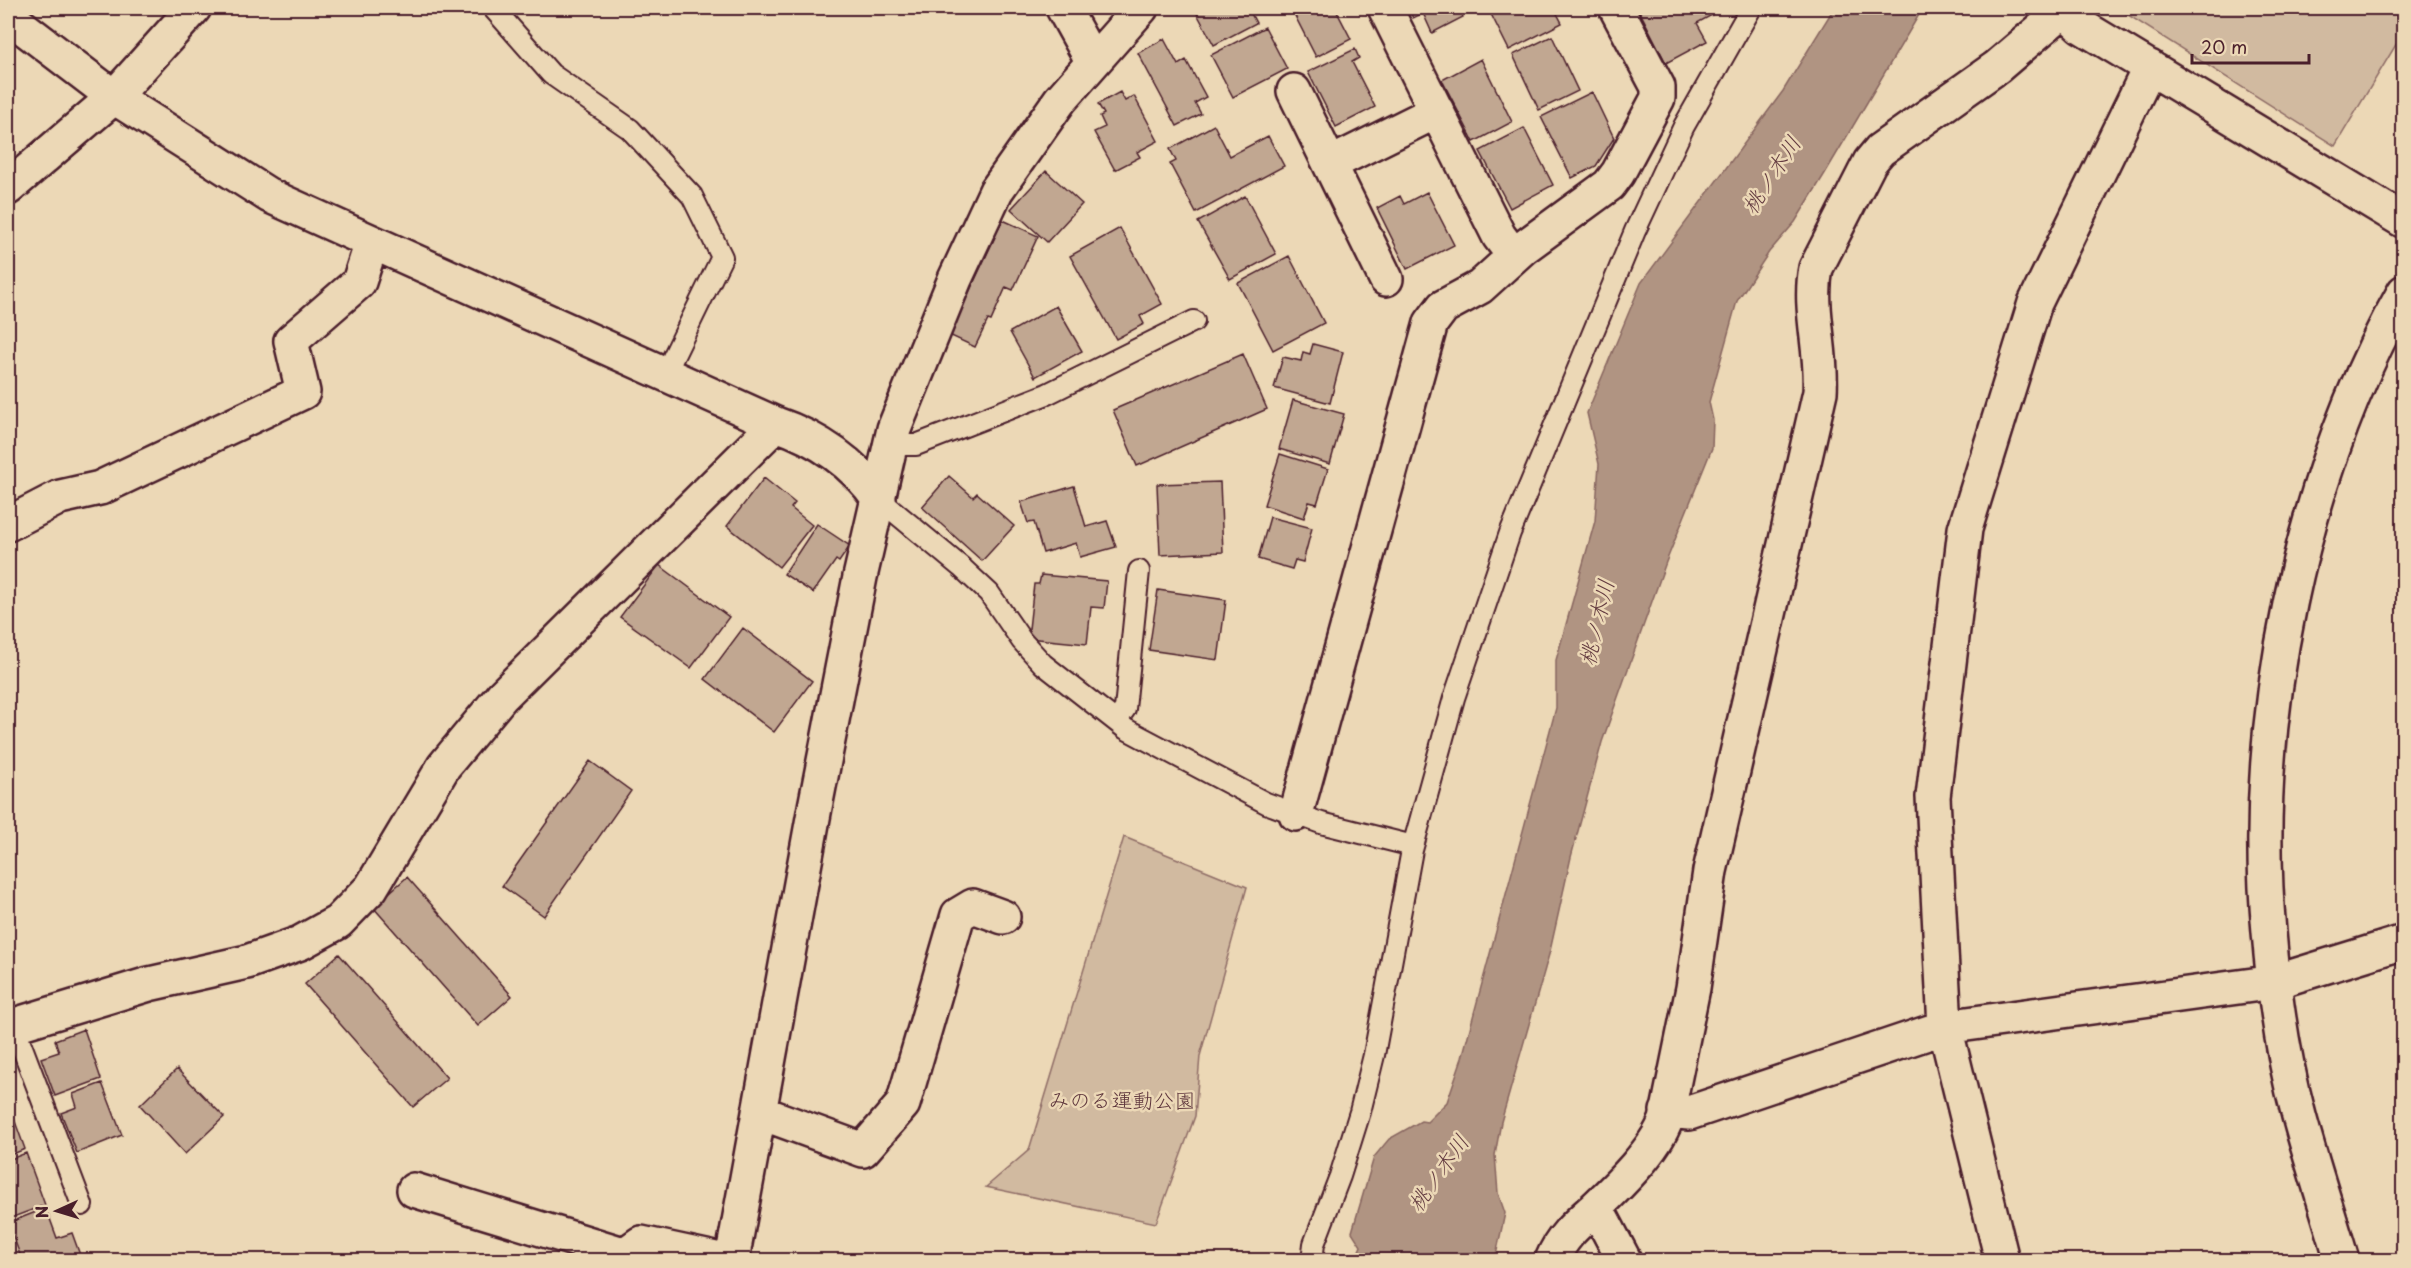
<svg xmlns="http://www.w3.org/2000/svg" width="2411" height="1268" font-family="'Playpen Sans','Klee One',sans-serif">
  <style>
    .green { fill: #d1baa0; stroke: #8e6c66; stroke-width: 1.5 }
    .water { fill: #b09482; stroke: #87655f; stroke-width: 1.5 }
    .building { fill: #c1a791; stroke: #4a1f2b; stroke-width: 1.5 }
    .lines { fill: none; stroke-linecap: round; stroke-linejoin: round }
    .service-casing { stroke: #4a1f2b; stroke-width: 24 }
    .minor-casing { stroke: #4a1f2b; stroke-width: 38 }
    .tertiary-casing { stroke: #4a1f2b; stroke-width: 38 }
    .service { stroke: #ecd8b6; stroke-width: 20 }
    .minor { stroke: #ecd8b6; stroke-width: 33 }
    .tertiary { stroke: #ecd8b6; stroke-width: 33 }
    .labels { text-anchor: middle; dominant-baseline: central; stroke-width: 5; stroke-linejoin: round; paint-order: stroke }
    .park-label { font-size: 21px; fill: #5e363d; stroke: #ecd8b6 }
    .water-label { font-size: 22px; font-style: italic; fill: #643c41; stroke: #ecd8b6 }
  </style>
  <rect width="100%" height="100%" fill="#ecd8b6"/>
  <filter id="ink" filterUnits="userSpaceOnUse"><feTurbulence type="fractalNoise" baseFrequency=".0167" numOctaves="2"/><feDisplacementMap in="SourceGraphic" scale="12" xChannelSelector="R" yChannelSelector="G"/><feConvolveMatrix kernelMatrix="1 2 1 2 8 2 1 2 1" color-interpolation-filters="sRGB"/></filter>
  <g filter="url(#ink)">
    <path class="green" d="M2117 8H2403V33L2335 146Z
      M1124 837 1247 887 1200 1056 1195 1116 1156 1223 986 1187 1029 1150Z"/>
    <path class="water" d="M1834 8H1923L1824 175 1795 222 1769 252 1737 301 1709 402 1713 420 1712 448 1666 562 1602 742 1571 857 1550 951 1501 1122 1495 1155 1498 1193 1505 1213 1495 1260H1355L1361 1246 1352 1232 1374 1157 1389 1139 1421 1121 1427 1122 1447 1102 1462 1058 1556 708V660L1595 521 1599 464 1587 413 1641 283 1783 91Z"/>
    <path class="building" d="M1194 8H1248L1256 23 1214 45Z
      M1291 8H1335L1351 39 1316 57Z
      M1408 8H1458L1463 17 1432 33 1423 13 1413 18Z
      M1488 8H1554L1562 23 1509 50Z
      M1643 8H1708L1712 15 1697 23 1707 41 1666 63 1639 10Z
      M1265 27 1287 69 1233 97 1211 55Z
      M1552 36 1578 91 1539 110 1513 55Z
      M1164 39 1178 65 1186 60 1206 97 1195 103 1201 114 1177 126 1138 53Z
      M1355 49 1359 58 1352 62 1375 107 1336 127 1308 72Z
      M1481 59 1512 122 1474 142 1442 80Z
      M1120 92 1125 101 1134 96 1158 141 1137 152 1140 157 1115 170 1094 132 1105 127 1100 116 1104 114 1098 104Z
      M1592 92 1614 138 1596 166 1572 178 1541 117Z
      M1214 125 1230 156 1268 136 1284 166 1196 213 1170 164 1176 161 1170 149Z
      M1524 128 1553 185 1510 208 1480 151Z
      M1046 171 1082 204 1047 242 1011 209Z
      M1427 192 1454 245 1407 269 1377 208 1400 196 1404 204Z
      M1245 196 1276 254 1230 279 1198 222Z
      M1003 220 1038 236 1013 290 1006 287 991 321 988 320 975 347 949 335Z
      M1120 228 1162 304 1140 316 1144 324 1116 339 1070 256Z
      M1289 256 1324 323 1273 350 1238 283Z
      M1056 306 1082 351 1035 377 1010 332Z
      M1313 344 1343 352 1330 403 1274 388 1283 357 1301 361 1303 352 1310 354Z
      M1243 354 1267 409 1137 466 1113 410Z
      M1293 400 1344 414 1330 464 1279 449Z
      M1280 454 1328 469 1317 504 1309 502 1304 518 1264 505Z
      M949 476 973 497 977 493 1014 526 982 561 922 507Z
      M764 478 795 503 791 508 812 525 779 567 727 526Z
      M1220 482 1223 552 1160 555 1157 484Z
      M1074 486 1086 527 1107 521 1116 547 1080 557 1076 543 1043 553 1034 522 1028 523 1021 502Z
      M1270 517 1312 528 1303 562 1295 560 1292 569 1258 559Z
      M817 524 850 546 839 562 836 560 813 593 784 574Z
      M659 565 729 617 691 668 620 617Z
      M1041 575 1107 581 1104 608 1091 607 1087 644 1028 638 1034 584H1039Z
      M1158 590 1226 600 1218 660 1149 650Z
      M743 628 812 681 774 732 705 679Z
      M590 761 631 791 544 916 502 886Z
      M407 877 512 996 478 1026 373 907Z
      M339 954 447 1078 413 1107 305 984Z
      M84 1029 101 1079 55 1096 41 1058 59 1052 55 1040Z
      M177 1069 224 1117 185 1154 140 1105Z
      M102 1083 122 1135 77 1153 61 1113 77 1107 73 1094Z
      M8 1102 25 1149 8 1156Z
      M26 1153 45 1205 8 1219V1160Z
      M46 1208 57 1238 72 1233 80 1255 66 1260H22L8 1223Z"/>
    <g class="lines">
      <g class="service-casing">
        <path id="service" d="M493 8 551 74 630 129 692 196 722 257 665 374
          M891 445H916L1047 394 1194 321
          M879 499 961 567 989 593 1022 641 1043 664 1126 729 1266 803 1321 823 1405 844 1412 850 1374 1055 1360 1112 1340 1176 1314 1244 1312 1260
          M1116 721 1125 709 1139 571
          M1412 850 1454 698 1510 533 1635 231 1684 126 1751 8
          M14 1026 82 1205"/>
      </g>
      <g class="minor-casing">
        <path id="minor" d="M1063 8 1093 62
          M1385 8 1499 236 1514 256
          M2064 10 2081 26 2404 221
          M8 16 114 97 270 196 776 424C817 438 854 463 879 499
          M1294 91 1386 279
          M1330 164 1437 111
          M8 188 114 97 194 8
          M8 524 60 497 100 488 303 392 291 341 359 282 372 242
          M1296 814 1431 323 1443 307 1480 287 1523 248 1609 185 1618 173 1658 98V87L1616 8
          M8 1027 149 984 247 962 300 943 338 922 371 888 444 766 502 696 776 424
          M1667 1111 1689 1113 1945 1027 2275 982 2404 942
          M759 1112 863 1150 903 1104 958 915 973 906 1003 917
          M414 1190 623 1254
          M1596 1207 1624 1260
          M617 1260 641 1243 720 1260
          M732 1260 815 807 860 577 894 429 955 279 996 191 1060 100 1141 8
          M1552 1260C1562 1236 1577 1224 1596 1207 1619 1185 1655 1150 1666 1120L1693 988 1710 871 1820 392C1823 351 1808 308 1816 268L1870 162 1880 150 1997 67 2066 8
          M2002 1260 1945 1027 1933 797 1965 529 2035 303 2150 67"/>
      </g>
      <g class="tertiary-casing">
        <path id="tertiary" d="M2342 1260C2328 1212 2312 1164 2299 1116 2283 1057 2274 993 2269 932 2250 722 2300 476 2404 292"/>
      </g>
      <use href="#service" class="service"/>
      <use href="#minor" class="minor"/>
      <use href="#tertiary" class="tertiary"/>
    </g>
  </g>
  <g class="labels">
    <g class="park-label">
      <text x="1122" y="1099">みのる運動公園</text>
    </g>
    <g class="water-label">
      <text transform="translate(1770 174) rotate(-57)">桃ノ木川</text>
      <text transform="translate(1595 622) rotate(-77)">桃ノ木川</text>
      <text transform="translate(1437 1172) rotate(-55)">桃ノ木川</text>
    </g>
  </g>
  <rect width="2411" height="1268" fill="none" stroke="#ecd8b6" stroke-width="30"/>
  <rect x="15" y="15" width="2381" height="1238" fill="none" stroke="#4a1f2b" stroke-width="2" filter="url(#ink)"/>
  <g transform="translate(57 1211) rotate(266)" stroke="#ecd8b6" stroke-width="4.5" paint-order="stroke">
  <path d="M0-4.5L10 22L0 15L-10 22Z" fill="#4a1f2b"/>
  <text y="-9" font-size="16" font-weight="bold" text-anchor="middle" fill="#4a1f2b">N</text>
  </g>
  <path d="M2192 54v9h117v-9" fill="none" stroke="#4a1f2b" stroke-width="3"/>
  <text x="2201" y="54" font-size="18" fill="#4a1f2b" stroke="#ecd8b6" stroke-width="4.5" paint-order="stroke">20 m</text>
</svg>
